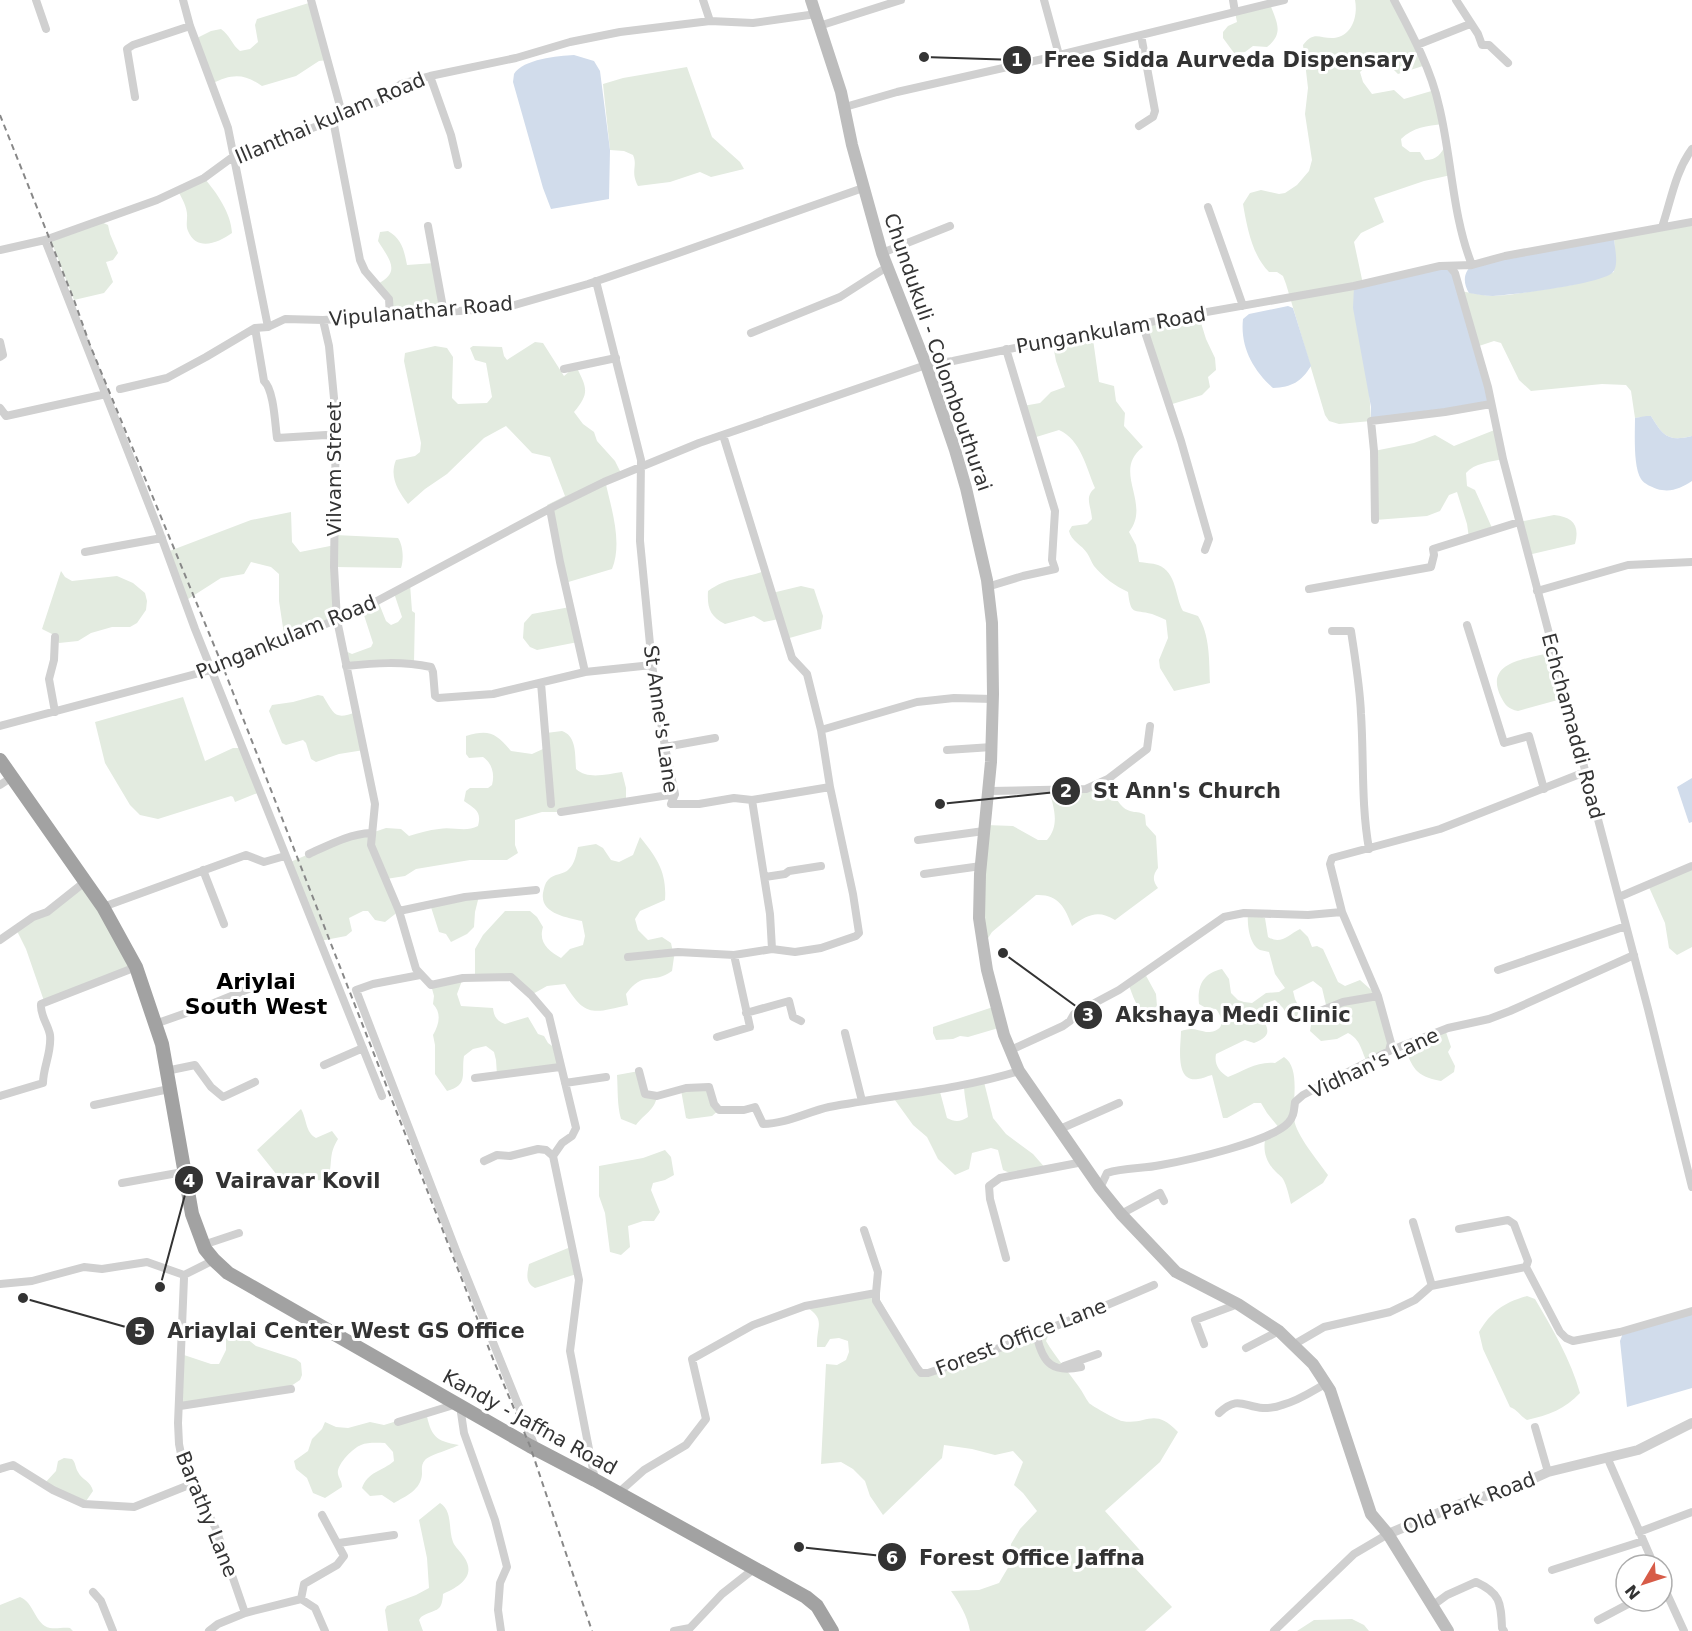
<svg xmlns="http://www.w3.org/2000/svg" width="1692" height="1631" font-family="'DejaVu Sans',sans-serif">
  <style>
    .green { fill: #e3ebe0 }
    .water { fill: #d1dceb }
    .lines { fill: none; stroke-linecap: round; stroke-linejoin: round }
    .minor { stroke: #d0d0d0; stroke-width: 8 }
    .tertiary { stroke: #d0d0d0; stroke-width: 10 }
    .secondary { stroke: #bdbdbd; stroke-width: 12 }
    .trunk { stroke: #a2a2a2; stroke-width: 14 }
    .rail { stroke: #888; stroke-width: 2; stroke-dasharray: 6 4.5; stroke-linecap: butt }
    .labels { text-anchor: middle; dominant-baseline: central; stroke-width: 6; stroke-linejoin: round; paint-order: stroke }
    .street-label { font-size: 20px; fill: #333; stroke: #fff }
    .quarter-label { font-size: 22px; font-weight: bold; fill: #000; stroke: #fff }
    .leader { fill: none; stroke: #333; stroke-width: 2 }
    .callout-dot { fill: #333; stroke: #fff; stroke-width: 2 }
    .mark-label { font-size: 18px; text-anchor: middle; font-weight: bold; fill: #fff }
    .callout-label { font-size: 21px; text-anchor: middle; font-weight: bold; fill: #333; stroke: #fff; stroke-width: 6; stroke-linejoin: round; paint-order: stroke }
  </style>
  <rect width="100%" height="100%" fill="#fff"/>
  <path class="green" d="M1355 0H1394L1426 65 1398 74 1383 59 1370 63 1360 72 1363 82 1372 94 1394 90 1404 99 1435 90 1443 124C1427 126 1413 127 1401 139L1402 146 1410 152H1420L1425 160C1437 160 1441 154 1446 144L1451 175 1424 181 1374 198 1384 222 1361 233 1354 242 1363 284 1371 421 1339 424 1329 421 1325 415 1286 284 1283 276 1277 272H1269C1252 255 1247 227 1243 204L1250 193 1261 190 1279 194 1285 193 1297 185 1309 171 1312 160 1305 114 1308 88 1303 45C1314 30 1320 39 1334 38 1353 36 1358 15 1355 0Z
    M312 2 328 60 319 61 296 76 262 86C243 73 232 74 211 84L195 39 211 31 221 29C230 35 232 45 240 51L250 49 258 42 255 25 257 19Z
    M1270 4C1276 21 1285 33 1267 47L1253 46 1245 52 1234 53 1223 38V32L1228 26 1237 22 1235 12Z
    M687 67 712 137 740 162 744 169 711 177 700 172 670 182 638 186C630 171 638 166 633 155L624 151 610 150 603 84 623 78Z
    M204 178C217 193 231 213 232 233 218 243 197 252 188 231 186 226 187 223 187 217 188 209 182 198 178 191Z
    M99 221 108 225 110 234 118 253 113 260 106 262 113 282 104 293 74 300 50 238Z
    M1692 222V436C1668 442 1663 436 1651 416L1635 418 1631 391 1626 385 1602 384 1531 391 1519 380 1501 343 1494 341 1476 347 1460 291 1489 296 1508 295 1572 285 1614 272 1615 254 1614 237Z
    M388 231C402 239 404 250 407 265L435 263 444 313 390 316 389 299 377 284C402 272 389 259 378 241L380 232Z
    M1198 313 1206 339 1215 358 1216 370 1208 377 1210 387 1202 395 1169 405 1142 323Z
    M1092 332 1099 382 1114 386 1116 401 1125 413 1124 426 1143 447C1111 471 1152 503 1129 532L1136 545 1139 562C1145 563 1152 563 1158 565 1177 572 1175 597 1183 611L1198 616C1210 635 1209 660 1210 683L1174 691 1160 668 1159 660 1168 638 1166 620C1162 618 1157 616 1152 614 1133 609 1131 616 1128 592 1115 586 1103 577 1094 566 1091 562 1090 557 1087 553 1082 545 1071 541 1069 531L1072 526 1087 524 1092 519C1091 505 1084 497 1095 488 1086 467 1081 440 1059 430L1033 438 1023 406 1040 403 1051 392 1065 387 1056 361 1052 340Z
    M535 342 543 343 564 376 576 366C587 388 590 393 574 412L583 424 594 432 597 441 615 461 621 473 605 480C611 508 623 542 612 569L565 583 547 505 565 496 550 457 532 453 506 426 484 438 447 474 425 489 408 504C398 491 389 477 396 460L415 456 420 452 421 443 404 361 405 353 435 346 447 348 453 357 452 398 458 404 487 403 492 397 486 363 475 360 470 348 473 346 502 347 504 356 507 360Z
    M1497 429 1503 459C1491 462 1474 463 1466 473L1467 486 1475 490 1493 530 1469 538 1467 524 1457 492 1449 495 1440 511 1427 516 1375 520 1374 451 1414 443 1435 435 1454 446Z
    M291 512 292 542 300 552 335 545V535L398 538C403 545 404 559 401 568L335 567 337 620 285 641 279 601V574L271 567 251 562 244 574 221 578 185 601 167 552 251 520Z
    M1554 515C1573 517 1580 525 1575 544L1528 555 1519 522Z
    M61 571 65 577 72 581 117 576 133 583 145 593 147 601 146 610 137 623 130 627H112L91 633 78 641 59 643 52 634 42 629Z
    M765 571 772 593 801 586 814 589 823 616 821 629 786 639 779 619 764 622 754 616 725 624C710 616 707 608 708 591 728 577 743 579 765 571Z
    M410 584 412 611 415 613 414 663 346 666 343 650 352 654 371 647 373 643 362 609 378 601 386 621 391 625 398 622 402 617 394 593Z
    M570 607 578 642 537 650 530 647 523 638 524 623 532 614Z
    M1553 652 1565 698 1518 711C1508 709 1505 705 1501 697 1483 661 1528 659 1553 652Z
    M318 695 323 696C335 715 334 720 357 712L364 750 339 754 316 762 311 759 306 743 303 740 286 745 282 743 269 711 272 705 293 702Z
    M183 697 205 761 233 748H243L260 792 235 802 233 797 231 796 158 819 140 815 130 805 105 763 95 722Z
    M562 731C577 736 575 756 576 769 588 780 607 774 622 772L626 788V802L561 812H542L515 820V845L518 853 507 860H470L416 869 405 876 386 879 399 911 385 922 375 920 368 911H363L349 918 352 931 346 936 320 941 288 863 309 854 386 828 401 829 409 836C419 833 429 830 439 829 452 826 465 833 478 826 482 811 475 809 464 801L466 791 470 788H488L492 785C495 774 492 763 483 757L469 758 466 754V736C489 729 496 733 511 751L532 754 543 749 546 733Z
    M1108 779C1113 790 1117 807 1130 811 1136 813 1139 811 1145 815L1146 825 1156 836 1158 868C1152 876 1153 881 1158 888L1115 920C1098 909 1087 915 1072 926 1065 907 1058 894 1036 895L992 932 983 946 986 825 1013 826 1038 840H1047C1060 825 1054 808 1049 790L1086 789Z
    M640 837C657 858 667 872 665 900L640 911 635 919 638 930 648 940 662 937 671 943 674 957 672 971C653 985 643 970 626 994L628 1005C594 1013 585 1018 565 984L547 986 531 995 511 977H475V949L483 935 505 911H530L537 917 543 927C538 943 549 951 561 958L570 949 583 945 585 936 582 921C567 917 540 914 543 893 544 888 545 883 548 880 554 873 564 875 569 869 575 863 576 855 578 847L596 844 603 848 611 860 619 862 633 855Z
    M1692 866V947L1677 955 1669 948 1665 923 1648 885Z
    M86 881 136 967 44 1001 26 949 16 929Z
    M479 896 475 912 474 927 467 934 451 942 446 934 439 932 430 904Z
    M1248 913 1265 918 1268 937C1281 945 1288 935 1300 929L1308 937 1312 947 1317 946 1323 949 1338 982 1345 986 1360 980 1378 996 1389 1051 1367 1062C1361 1050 1361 1040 1348 1033L1337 1039 1321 1041 1310 1031 1313 1014 1326 1005 1322 988 1313 981 1293 991 1295 999 1300 1009 1296 1018 1288 1017 1283 1008 1275 1000 1264 1004C1256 1023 1282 1032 1254 1043L1245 1040 1216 1054C1214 1064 1219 1072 1228 1077 1244 1071 1257 1061 1275 1063L1284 1057C1301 1068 1292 1102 1294 1119 1296 1135 1318 1161 1328 1175L1323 1183 1291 1204C1289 1196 1287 1186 1283 1179 1282 1177 1278 1174 1276 1172 1266 1162 1262 1150 1266 1136L1280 1129 1267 1113 1261 1103H1254L1227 1118H1223L1212 1075C1207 1076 1202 1079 1198 1079 1174 1083 1181 1045 1181 1031 1184 1030 1188 1029 1191 1029 1196 1029 1201 1031 1206 1032 1224 1032 1225 1021 1216 1009L1206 1008 1199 1004C1197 986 1203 973 1222 969L1229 979 1231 993 1238 1000 1244 1002 1252 1003 1266 993 1279 992 1285 988 1275 974 1269 952C1266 951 1263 951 1260 950 1249 945 1247 923 1248 913Z
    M1144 972 1156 994 1157 1006 1149 1013C1136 1011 1133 995 1128 983Z
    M463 978 457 994 461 1006 493 1008C494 1017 497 1021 505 1024L528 1017 538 1034 544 1036 548 1043 555 1048 560 1067 497 1075 496 1060 494 1052 486 1046 473 1049 464 1056C461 1074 469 1085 447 1091L435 1074V1045L433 1035C439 1025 442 1013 433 1004L434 996 431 985Z
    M996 1006 1002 1027 968 1037 960 1036 953 1039 936 1040 933 1033V1027Z
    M1445 1029 1451 1047 1448 1052 1455 1066 1454 1072 1441 1081C1414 1076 1414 1068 1403 1046Z
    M639 1071 645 1094 657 1096C655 1110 644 1114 636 1125L621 1119C617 1105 618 1090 617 1075Z
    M984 1082 993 1118 1006 1134 1033 1154 1047 1170 1014 1175 1003 1170 998 1150 991 1148 972 1153 969 1169 955 1175 938 1159 927 1137 913 1125 892 1096 939 1088 947 1118C955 1122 960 1122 968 1117 967 1106 964 1096 964 1085Z
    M709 1087 719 1110 712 1116 689 1119 686 1118 681 1090Z
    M301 1109C307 1119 305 1132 316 1138L332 1131 338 1139C327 1157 334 1163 327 1180L299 1181 285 1185 257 1150Z
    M665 1150 671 1157 674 1175 665 1180 653 1183 651 1190 660 1212 654 1221H643L628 1226 630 1247 621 1255 610 1252 605 1213 599 1196V1166L643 1158Z
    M573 1246 578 1274C563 1277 550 1284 535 1288 525 1283 527 1274 529 1264Z
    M876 1293 922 1373 1052 1327 1046 1341C1056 1358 1068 1371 1079 1387 1083 1392 1085 1398 1089 1403 1092 1406 1117 1420 1122 1421 1147 1426 1153 1406 1178 1432L1160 1462 1105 1511 1146 1557 1135 1568 1172 1607 1145 1631H970C967 1615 960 1604 951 1591L979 1590 999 1583 1009 1566 1011 1544 1020 1529 1037 1511 1023 1493 1014 1485 1023 1462 1013 1451 995 1455 972 1449 944 1445 942 1458 883 1515 870 1496 865 1481 853 1469 841 1462 821 1464 826 1364 837 1365 846 1360 849 1352 848 1341 839 1338 830 1339 825 1347H817C816 1325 827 1320 805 1306Z
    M1527 1296 1535 1299C1552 1328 1571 1360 1580 1393 1565 1409 1549 1415 1527 1420 1520 1416 1518 1410 1510 1407L1483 1349 1479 1332C1492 1311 1503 1303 1527 1296Z
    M231 1332 241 1334 256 1346 296 1359 301 1363 302 1375 300 1380 285 1390 180 1406 181 1354 211 1364H219L226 1350V1339Z
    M426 1412C431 1436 435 1441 459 1445 451 1449 430 1455 425 1460 421 1465 422 1468 422 1474 421 1490 406 1496 394 1503L382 1495 370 1496 362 1488C367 1472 383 1471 394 1461L393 1452 385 1443C378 1443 368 1442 361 1445 353 1448 336 1465 338 1474 339 1479 342 1481 342 1487L325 1498 313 1493 307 1478 296 1469 294 1461 308 1451 312 1439 322 1429 325 1422 336 1427 348 1428 370 1422 384 1425Z
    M64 1458 72 1459C76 1463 75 1467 78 1472 82 1480 91 1481 93 1491L84 1504 44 1484 56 1471 58 1461Z
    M440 1503C453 1511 448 1529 453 1542 455 1547 461 1552 464 1557 477 1576 459 1587 443 1594 442 1614 435 1608 421 1617L419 1620 423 1631H388L385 1610 387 1606 416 1595 429 1588 427 1558 419 1520Z
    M20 1597C34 1602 35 1625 50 1628 57 1629 64 1627 70 1628L73 1631H0V1605Z
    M1352 1619 1364 1625 1369 1631H1297L1314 1620Z"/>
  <path class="water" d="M574 55 594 61 600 71 610 150 609 199 551 209 543 188 513 82 514 74C523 59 558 56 574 55Z
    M1614 237C1614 246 1620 266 1612 273 1600 284 1512 295 1493 296 1485 296 1477 294 1469 293 1463 283 1463 273 1472 265Z
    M1450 267 1491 404 1371 421V407L1353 308 1354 286Z
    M1288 306 1293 308 1311 366C1301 382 1292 387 1273 388 1253 370 1240 347 1243 319L1249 314Z
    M1646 416H1651C1663 436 1668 442 1692 436V481C1681 488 1671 493 1657 489 1652 487 1644 484 1641 479 1633 467 1635 433 1635 418Z
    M1692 778V822L1689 823 1677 787Z
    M1692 1313V1388L1627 1407 1620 1341 1623 1333Z"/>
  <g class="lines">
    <path class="minor" d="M36 0 46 29
      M183 0 190 26 228 128 268 327
      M311 0 343 117
      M703 0 710 21
      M1044 0 1059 55
      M1233 0 1235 12
      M1394 0C1412 34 1431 69 1439 106 1452 159 1452 215 1472 265
      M1456 0 1478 34 1482 45H1489L1508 63
      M819 26 901 0
      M1417 45 1470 24
      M430 76 451 135 458 165
      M135 97 127 49 133 45 190 26
      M845 107 897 92 1043 59 1284 0
      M333 120 360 260 365 271 389 299 390 316
      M1139 126 1153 117 1155 111 1141 35
      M1208 207 1243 306
      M428 226 444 313
      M1662 227C1671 201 1675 172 1692 149
      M45 240 158 528 195 629 382 1096
      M0 250 45 240 157 200 204 178 234 156 343 117 385 99 401 84 430 76 516 58 570 42 620 32 710 21 753 23 816 14
      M882 253 950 226
      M1450 267 1455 273 1488 387 1503 459 1648 1009 1692 1187
      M596 281 641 460 640 541 652 665 665 747 675 794 671 804H699L734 798 752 800 830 787
      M323 320 329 346 336 419 334 567 337 620 375 804 371 845 399 911 416 969 431 985 463 978 511 977 531 995 549 1016 576 1128 572 1136 562 1143 553 1156 579 1280 570 1351 595 1480
      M1142 323 1181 441 1209 539 1205 550
      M255 328 264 381C274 390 275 424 277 438L326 435 336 438
      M751 333 840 297 887 267
      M0 342 3 355 0 357
      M564 369 616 358
      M120 389 167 378 206 357 255 328 268 327 285 319 323 320 504 308 588 284 670 256 863 188
      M0 408 6 416 106 394
      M723 435 792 658 807 674 821 730
      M1375 520 1374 451 1371 421 1445 412 1491 404
      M85 552 162 538
      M987 587 1023 576 1055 569 1052 560 1055 511 1006 349
      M1309 589 1431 567 1434 555 1433 549 1519 522
      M1537 591 1628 565 1692 562
      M1467 625 1504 743 1529 736 1544 789
      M1332 631H1351C1355 658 1360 687 1361 714 1364 760 1361 804 1369 849
      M55 637 54 660 49 679 55 712
      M346 666C375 663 402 661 431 667L433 672 435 696 438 698 493 694 585 672 560 562 550 509
      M585 672 652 665
      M541 683 551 804
      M0 726 222 667 362 609 555 506 604 482 699 443 926 365 953 361 1071 336 1354 286 1440 266 1472 265 1505 256 1692 222
      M665 747 715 738
      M947 750 992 747
      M0 785 12 777
      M989 791 1086 789 1108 779 1147 749 1150 726
      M752 800 770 914 772 949
      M561 812 675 794
      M918 840 984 831
      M309 854C329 845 349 834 371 833
      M203 870 224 924
      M924 874 981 866
      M765 877 785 874 789 871 821 866
      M1619 897 1692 866
      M103 907 246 855 264 862 285 856
      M399 911 465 897 536 890
      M1342 912 1330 864 1332 858 1440 829 1585 772
      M0 940 33 917 47 912 86 881
      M628 957 678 952 734 955 772 949 795 952 821 948 856 936 859 933 853 894 830 787 821 730 917 702 954 698 993 699
      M1498 970 1626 926
      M420 975 373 984 356 990 457 1253 536 1449
      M746 1013 789 1001 793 1017 801 1021
      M1313 1014 1343 1002 1378 996
      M155 1024 209 1005 271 980
      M845 1033 862 1101
      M717 1037 750 1027 734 955
      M1011 1050 1063 1026 1070 1021 1074 1014 1119 990 1224 917 1244 913 1308 915 1342 912 1378 996 1391 1043 1389 1051
      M324 1065 363 1048
      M166 1071 195 1065 211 1087 223 1097 255 1082
      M639 1071 645 1094 657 1096 686 1088 709 1087 714 1104 719 1110H744L755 1107 763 1124C786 1124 807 1112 829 1107 892 1095 958 1090 1019 1071
      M475 1078 560 1067
      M565 1083 606 1077
      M0 1096 43 1083C43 1067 52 1052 50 1035 48 1024 40 1016 41 1004L136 967
      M94 1105 169 1089
      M1060 1129 1119 1103
      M484 1161 497 1155 510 1156 538 1149 546 1150 553 1156
      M122 1183 183 1172
      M1100 1188 1107 1173C1124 1167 1143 1169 1161 1165 1189 1160 1270 1142 1288 1123 1294 1117 1294 1110 1295 1102L1303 1095 1389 1051 1448 1028 1489 1019 1510 1011 1634 955
      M1121 1214 1160 1193 1164 1201
      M1413 1222 1432 1286
      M1459 1229 1508 1220 1514 1224 1528 1261 1526 1267
      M864 1230 878 1272 876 1293
      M203 1245 239 1233
      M1006 1258 990 1199 989 1186 1000 1178 1083 1162
      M214 1260 184 1275V1278L178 1423 179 1444 183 1464 216 1529 245 1613 301 1599 315 1608 325 1631
      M0 1284 32 1281 84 1267 102 1269 147 1262 184 1275
      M1041 1332 1037 1337C1043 1364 1053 1373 1081 1367
      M1204 1344 1195 1320 1238 1304
      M1293 1345 1324 1327 1390 1312 1415 1300 1431 1286 1526 1267 1560 1332 1566 1338 1573 1341 1620 1332 1692 1311
      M1246 1348 1279 1331
      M1064 1366 1098 1354
      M180 1406 291 1389
      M460 1406 464 1433 495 1520 507 1567 500 1583 498 1610 501 1631
      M1219 1413C1238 1395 1244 1407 1263 1408 1269 1408 1277 1407 1282 1405 1298 1401 1311 1392 1325 1384
      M398 1422 457 1404
      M1535 1427 1548 1472
      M1607 1457 1654 1565
      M0 1469 13 1465 53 1490 84 1504 134 1507 194 1483
      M617 1494 644 1470 686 1445 706 1419 692 1359 753 1325 805 1306 876 1293V1301L917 1368 921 1373H928C1005 1348 1080 1317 1154 1285
      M1639 1532 1692 1512
      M339 1543 394 1535
      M1552 1570 1643 1541
      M1662 1583 1684 1631
      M93 1592 101 1601 113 1631
      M301 1599 304 1584 337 1565 344 1556 322 1515
      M1432 1606 1447 1595 1476 1582C1500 1593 1501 1602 1502 1628L1504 1631
      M1598 1620 1634 1601
      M209 1631 218 1624 245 1613
      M674 1631 690 1628 722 1594 755 1568
      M1274 1631 1354 1554 1388 1534"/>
    <path class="tertiary" d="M1388 1534 1460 1504 1517 1486 1548 1472 1638 1450 1692 1423"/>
    <path class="secondary" d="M811 0 841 92 852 145 882 253 926 365 955 450 966 488 987 580 992 623 993 694 991 762 980 874 979 918 987 970 1004 1035 1019 1071 1100 1188 1121 1214 1176 1272 1238 1304 1279 1331 1313 1364 1330 1390 1371 1514 1388 1534 1448 1631"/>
    <path class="trunk" d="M0 760 103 907 136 967 162 1044 192 1214 205 1249 214 1260 228 1273 530 1446 595 1480 806 1597 817 1606 832 1631"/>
    <path class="rail" d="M0 115 74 300 90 345 223 667 493 1359 530 1446 592 1631"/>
  </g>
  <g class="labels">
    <g class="street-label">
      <text transform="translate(330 118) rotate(-23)">Illanthai kulam Road</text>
      <text transform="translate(421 311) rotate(-5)">Vipulanathar Road</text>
      <text transform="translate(1111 330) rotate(-10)">Pungankulam Road</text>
      <text transform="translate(938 352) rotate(71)">Chundukuli - Colombouthurai</text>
      <text transform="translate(334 469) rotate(-90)">Vilvam Street</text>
      <text transform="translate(286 637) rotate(-22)">Pungankulam Road</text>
      <text transform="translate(661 719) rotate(82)">St Anne's Lane</text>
      <text transform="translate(1573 726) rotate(75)">Echchamaddi Road</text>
      <text transform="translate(1374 1063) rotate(-25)">Vidhan's Lane</text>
      <text transform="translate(1021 1337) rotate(-21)">Forest Office Lane</text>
      <text transform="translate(530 1422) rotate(29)">Kandy - Jaffna Road</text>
      <text transform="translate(1469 1503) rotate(-21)">Old Park Road</text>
      <text transform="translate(207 1514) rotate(68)">Barathy Lane</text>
    </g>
    <g class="quarter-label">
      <text x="256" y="981">Ariylai<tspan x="256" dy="25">South West</tspan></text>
    </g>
  </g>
  <path class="leader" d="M924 57L1017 60M940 804L1066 791M1003 953L1088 1015M160 1287L189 1180M23 1298L140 1331M799 1547L892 1557"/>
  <g class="callout-dot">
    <circle cx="924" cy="57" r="6"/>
    <circle cx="940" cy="804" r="6"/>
    <circle cx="1003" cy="953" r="6"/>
    <circle cx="160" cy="1287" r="6"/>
    <circle cx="23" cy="1298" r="6"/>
    <circle cx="799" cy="1547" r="6"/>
    <circle cx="1017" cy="60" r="15"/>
    <circle cx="1066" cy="791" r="15"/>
    <circle cx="1088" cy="1015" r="15"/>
    <circle cx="189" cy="1180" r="15"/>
    <circle cx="140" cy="1331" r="15"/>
    <circle cx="892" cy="1557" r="15"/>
  </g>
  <g class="mark-label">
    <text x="1017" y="66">1</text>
    <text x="1066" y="797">2</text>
    <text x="1088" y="1021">3</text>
    <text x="189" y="1187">4</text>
    <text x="140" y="1337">5</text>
    <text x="892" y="1564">6</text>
  </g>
  <g class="callout-label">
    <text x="1229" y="67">Free Sidda Aurveda Dispensary</text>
    <text x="1187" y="798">St Ann's Church</text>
    <text x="1233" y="1022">Akshaya Medi Clinic</text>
    <text x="298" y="1188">Vairavar Kovil</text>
    <text x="346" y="1338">Ariaylai Center West GS Office</text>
    <text x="1032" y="1565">Forest Office Jaffna</text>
  </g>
  <g transform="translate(1644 1583) rotate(231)"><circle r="28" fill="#ffffff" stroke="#adadad" stroke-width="1.5"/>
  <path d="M0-4.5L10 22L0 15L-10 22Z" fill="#d75c48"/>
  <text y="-9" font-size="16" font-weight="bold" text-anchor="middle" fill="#333333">N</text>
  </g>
</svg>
